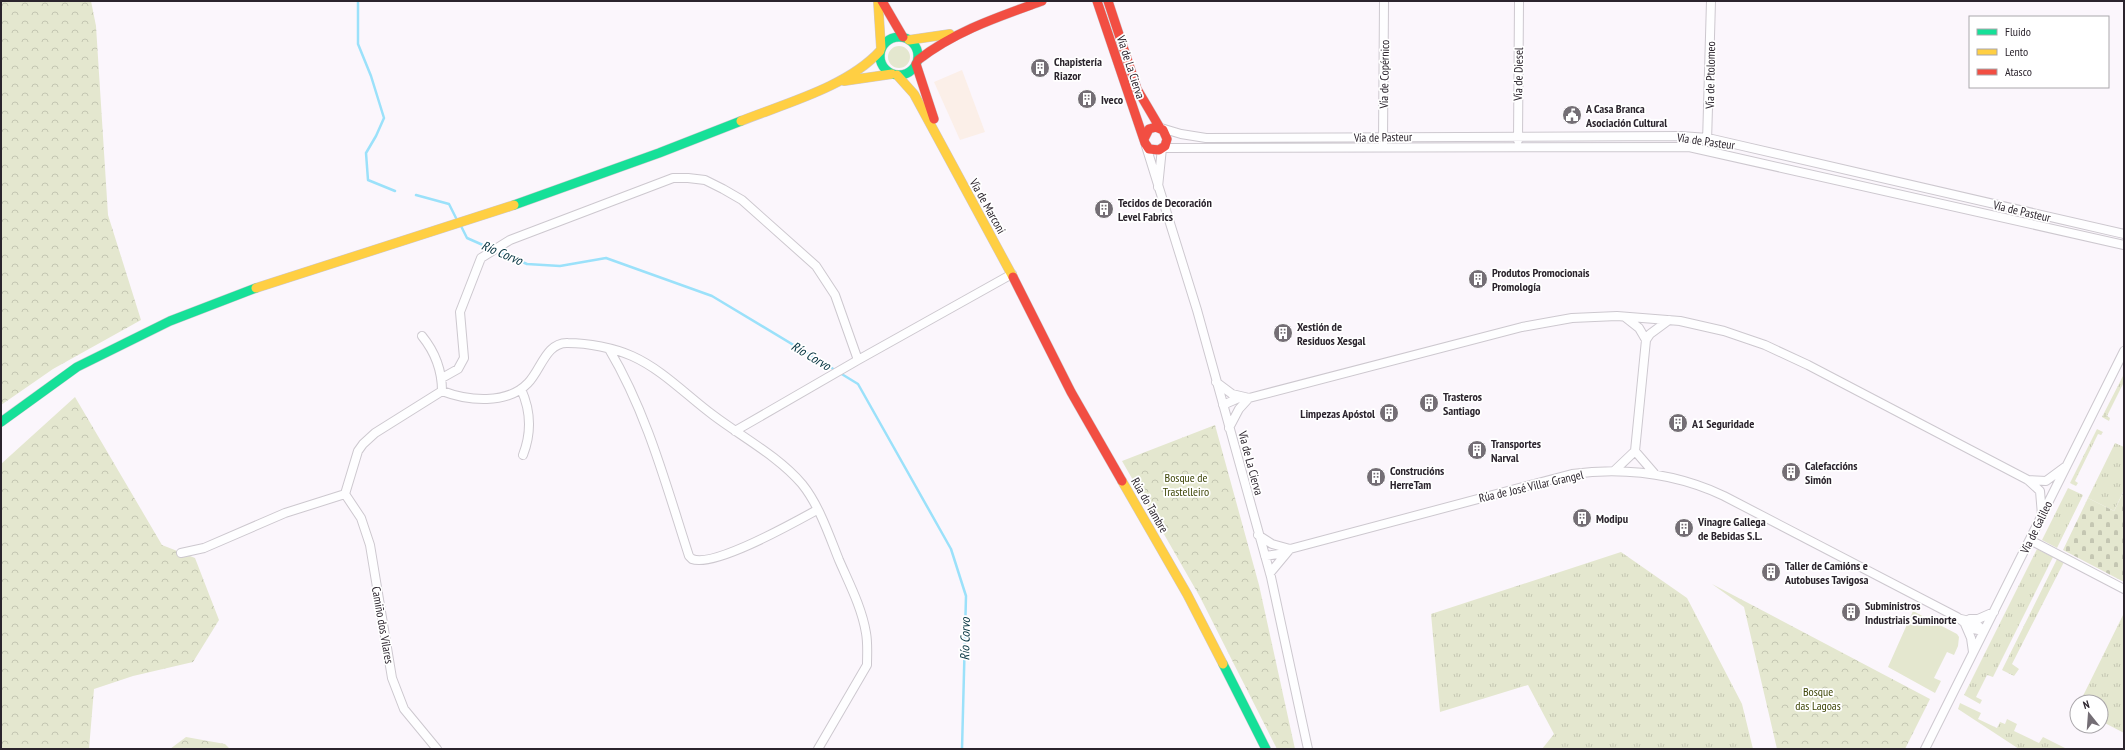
<svg xmlns="http://www.w3.org/2000/svg" width="2125" height="750" font-family="'PT Sans Narrow',sans-serif">
  <style>
    .commercial { fill: #fbefe8 }
    .grass { fill: url(#grass-tufts) }
    .forest { fill: url(#forest-crowns) }
    .cemetery { fill: url(#cemetery-stones) }
    .garden { fill: #e4e7cf }
    .lines { fill: none; stroke-linecap: round; stroke-linejoin: round }
    .stream { stroke: #9be1fa; stroke-width: 2.5 }
    .street-casing { stroke: #cdc8cf; stroke-width: 10 }
    .fast-casing { stroke: #cdc8cf; stroke-width: 10 }
    .slow-casing { stroke: #cdc8cf; stroke-width: 10 }
    .jam-casing { stroke: #cdc8cf; stroke-width: 10 }
    .street { stroke: #fefeff; stroke-width: 8 }
    .fast { stroke: #16e098; stroke-width: 9 }
    .slow { stroke: #ffcf43; stroke-width: 9 }
    .jam { stroke: #f24e42; stroke-width: 9 }
    .labels { text-anchor: middle; dominant-baseline: central; stroke-width: 3.5; stroke-linejoin: round; paint-order: stroke }
    .poi-label { font-size: 12px; font-weight: bold; fill: #2b242d; stroke: #fff; text-anchor: start }
    .street-label { font-size: 12px; fill: #2b242d; stroke: #fff }
    .park-label { font-size: 12px; fill: #40480a; stroke: #fff }
    .water-label { font-size: 13px; font-style: italic; fill: #00303d; stroke: #fff }
  </style>
  <defs>
    <pattern id="grass-tufts" width="24" height="20" patternUnits="userSpaceOnUse"><rect width="24" height="20" fill="#e4e7cf"/><path d="M3 7l-1-3M5 7V3M7 7l1-3M15 17l-1-3M17 17v-4M19 17l1-3" fill="none" stroke="#c4c6b2"/></pattern>
    <pattern id="forest-crowns" width="20" height="18" patternUnits="userSpaceOnUse"><rect width="20" height="18" fill="#e4e7cf"/><path d="M2 6a3 3 0 1 1 6 0M12 15a3 3 0 1 1 6 0" fill="none" stroke="#c4c6b2"/></pattern>
    <pattern id="cemetery-stones" width="16" height="16" patternUnits="userSpaceOnUse"><rect width="16" height="16" fill="#e4e7cf"/><path d="M2 7V4a2 2 0 0 1 4 0v3zM10 15v-3a2 2 0 0 1 4 0v3z" fill="#c4c6b2"/></pattern>
  </defs>
  <rect width="100%" height="100%" fill="#fbf6fc"/>
  <path class="commercial" d="M962 70 985 132 960 140 934 82Z"/>
  <path class="grass" d="M2124 374V382L2107 416 2110 418 2109 421 2102 417Z
    M2097 429 2103 432 2101 435 2098 434 2075 481 2078 483 2076 486 2070 483Z
    M2115 443 2124 447V490L2114 511 2088 498Z
    M2068 488 2083 495 2057 548 2042 540Z
    M2037 549 2053 557 1993 677 1987 675 1976 697 1982 700 1980 704 1964 695Z
    M1621 552 1687 598 1742 704 1753 749H1542L1554 734 1528 685 1440 712 1431 614Z
    M2057 559 2064 562 2012 664 2019 669 2014 676 2002 670Z
    M2124 613V733L2101 721V702H2080Z
    M1960 703 1981 713 1978 719 1997 728 2000 722 2005 724 2007 719 2017 724 2014 731 2039 743 2043 737 2067 749H2019L1958 709Z"/>
  <path class="forest" d="M1 1H91L96 26 108 215 141 320 53 369 1 405Z
    M75 397 162 545 195 558 219 620 193 662 133 676 94 689 89 749H1V464Z
    M1215 425 1259 585 1295 749H1277L1200 597 1122 461Z
    M1712 584 1930 699 1905 749H1777L1744 607Z
    M186 737 225 744 230 749H170Z"/>
  <path class="cemetery" d="M2124 491V582L2063 550 2088 498 2114 511Z"/>
  <path class="garden" d="M888 57a11 11 0 1 1 22 0a11 11 0 1 1-22 0Z
    M1913 611 1957 634 1959 637 1958 646 1954 655 1947 652 1934 678 1941 681 1935 693 1888 667Z"/>
  <g class="lines">
    <path class="stream" d="M358 1V44L371 76 384 118 376 136 366 153 368 180 395 191
      M416 195 449 204 458 222
      M461 226 467 238 492 249
      M497 251 527 264 560 266 606 258 712 296 835 370
      M840 373 858 384 951 549 966 596 962 749"/>
    <g class="street-casing">
      <path id="street" d="M1161 128 1181 134 1206 138 1681 136 1708 138 2124 234
        M1518 140 1519 1
        M1383 142 1384 1
        M1707 142 1711 1
        M1146 146 1197 310 1271 577 1308 749
        M1158 187 1162 148 1689 147 2124 245
        M422 336C435 352 442 370 442 391
        M1646 340 1650 334 1669 320
        M609 349C647 413 666 485 689 556L692 559C714 568 795 522 817 510
        M442 378 458 369 464 358 460 312 481 258 510 240 673 178H688L705 180 723 189 742 200 816 266 835 295 858 360
        M1216 382 1232 394 1249 398 1522 327 1572 318 1617 316 1680 321 1724 331 1765 345 1808 365 2028 480 2040 491 2042 515
        M521 389C531 411 532 432 523 455
        M442 391C468 401 507 405 528 383 541 370 546 342 568 343 588 343 614 348 632 356 663 370 686 395 713 415 742 437 778 456 802 484 819 505 829 535 839 560 849 583 862 608 866 633 868 644 867 654 867 665L818 749
        M1223 405 1241 397
        M1229 428 1239 409 1249 398
        M735 431 858 360 1012 274
        M1635 451 1654 473
        M1615 470 1635 451 1646 340 1639 328 1625 317
        M2028 480 2046 481 2065 467
        M345 494 361 518 370 545 392 678 404 709 437 749
        M345 494 358 451 363 444 375 433 442 391
        M1258 535 1272 544 1290 549 1572 474C1626 467 1675 473 1724 496L1957 617 1973 629 1984 631 1974 622 1961 619
        M2030 540 2124 589
        M181 553 204 548 285 513 345 494
        M1265 556 1285 553
        M1270 573 1290 549
        M1970 619H1978L1994 612
        M1965 624 1971 638 1973 652
        M1925 749 2124 351"/>
    </g>
    <g class="fast-casing">
      <path id="fast" d="M880 56a19 19 0 1 1 38 0a19 19 0 1 1-38 0Z
        M514 205 659 153 741 121
        M1 422 77 367 170 321 256 288
        M1223 664 1266 749"/>
    </g>
    <g class="slow-casing">
      <path id="slow" d="M878 1 881 48
        M909 40 950 34
        M897 75 914 94 1013 277
        M844 81 892 74
        M741 121C786 103 847 87 880 51
        M256 288 514 205
        M1122 481 1187 594 1223 664"/>
    </g>
    <g class="jam-casing">
      <path id="jam" d="M882 1 903 37
        M1097 1 1145 143 1149 149 1159 150 1165 146 1167 139 1163 130 1156 127 1149 129 1144 139
        M1108 1 1137 89 1160 128
        M918 60C955 31 998 17 1042 1
        M916 64 934 119
        M1013 277 1071 392 1122 481"/>
    </g>
    <use href="#street" class="street"/>
    <use href="#fast" class="fast"/>
    <use href="#slow" class="slow"/>
    <use href="#jam" class="jam"/>
  </g>
  <defs>
    <g id="building-disc" transform="scale(1)"><circle r="9.5" fill="#746e75" stroke="#fff"/><path d="M-4-6H4V6H1V3H-1V6H-4ZM-2.5-4.3h1.7v1.8h-1.7ZM.8-4.3h1.7v1.8H.8ZM-2.5-1h1.7V.8h-1.7ZM.8-1h1.7V.8H.8Z" fill="#fff"/></g>
    <g id="civic-disc" transform="scale(1)"><circle r="9.5" fill="#746e75" stroke="#fff"/><path d="M-.6-6.5H3V-4.5H.6V-3L4-1V1h2V6H-6V1h2V-1L-.6-3ZM-1.2 2.5V6h2.4V2.5Z" fill="#fff"/></g>
  </defs>
  <g fill-rule="evenodd">
    <use href="#building-disc" x="1040" y="68"/>
    <use href="#building-disc" x="1087" y="99"/>
    <use href="#civic-disc" x="1572" y="115"/>
    <use href="#building-disc" x="1104" y="209"/>
    <use href="#building-disc" x="1478" y="279"/>
    <use href="#building-disc" x="1283" y="333"/>
    <use href="#building-disc" x="1429" y="403"/>
    <use href="#building-disc" x="1389" y="413"/>
    <use href="#building-disc" x="1678" y="423"/>
    <use href="#building-disc" x="1477" y="450"/>
    <use href="#building-disc" x="1791" y="472"/>
    <use href="#building-disc" x="1376" y="477"/>
    <use href="#building-disc" x="1582" y="518"/>
    <use href="#building-disc" x="1684" y="528"/>
    <use href="#building-disc" x="1771" y="572"/>
    <use href="#building-disc" x="1851" y="612"/>
  </g>
  <g class="labels">
    <g class="poi-label">
      <text x="1054" y="61">Chapistería<tspan x="1054" dy="14">Riazor</tspan></text>
      <text x="1101" y="99">Iveco</text>
      <text x="1586" y="108">A Casa Branca<tspan x="1586" dy="14">Asociación Cultural</tspan></text>
      <text x="1118" y="202">Tecidos de Decoración<tspan x="1118" dy="14">Level Fabrics</tspan></text>
      <text x="1492" y="272">Produtos Promocionais<tspan x="1492" dy="14">Promología</tspan></text>
      <text x="1297" y="326">Xestión de<tspan x="1297" dy="14">Residuos Xesgal</tspan></text>
      <text x="1443" y="396">Trasteros<tspan x="1443" dy="14">Santiago</tspan></text>
      <text x="1375" y="413" text-anchor="end">Limpezas Apóstol</text>
      <text x="1692" y="423">A1 Seguridade</text>
      <text x="1491" y="443">Transportes<tspan x="1491" dy="14">Narval</tspan></text>
      <text x="1805" y="465">Calefaccións<tspan x="1805" dy="14">Simón</tspan></text>
      <text x="1390" y="470">Construcións<tspan x="1390" dy="14">HerreTam</tspan></text>
      <text x="1596" y="518">Modipu</text>
      <text x="1698" y="521">Vinagre Gallega<tspan x="1698" dy="14">de Bebidas S.L.</tspan></text>
      <text x="1785" y="565">Taller de Camións e<tspan x="1785" dy="14">Autobuses Tavigosa</tspan></text>
      <text x="1865" y="605">Subministros<tspan x="1865" dy="14">Industriais Suminorte</tspan></text>
    </g>
    <g class="street-label">
      <text transform="translate(1131 67) rotate(72)">Vía de La Cierva</text>
      <text transform="translate(1384 74) rotate(-89)">Vía de Copérnico</text>
      <text transform="translate(1518 74) rotate(-89)">Vía de Diesel</text>
      <text transform="translate(1710 75) rotate(-89)">Vía de Ptolomeo</text>
      <text transform="translate(1383 137) rotate(-1)">Vía de Pasteur</text>
      <text transform="translate(1706 141) rotate(8)">Vía de Pasteur</text>
      <text transform="translate(988 206) rotate(61)">Vía de Marconi</text>
      <text transform="translate(2022 211) rotate(13)">Vía de Pasteur</text>
      <text transform="translate(1251 463) rotate(75)">Vía de La Cierva</text>
      <text transform="translate(1531 486) rotate(-13)">Rúa de José Villar Grangel</text>
      <text transform="translate(1150 505) rotate(60)">Rúa do Tambre</text>
      <text transform="translate(2036 527) rotate(-64)">Vía de Galileo</text>
      <text transform="translate(383 625) rotate(80)">Camiño dos Vilares</text>
    </g>
    <g class="park-label">
      <text x="1186" y="477">Bosque de<tspan x="1186" dy="14">Trastelleiro</tspan></text>
      <text x="1818" y="691">Bosque<tspan x="1818" dy="14">das Lagoas</tspan></text>
    </g>
    <g class="water-label">
      <text transform="translate(502 253) rotate(23)">Río Corvo</text>
      <text transform="translate(811 356) rotate(31)">Río Corvo</text>
      <text transform="translate(965 639) rotate(-89)">Río Corvo</text>
    </g>
  </g>
  <rect width="2125" height="750" fill="none" stroke="#2b242d" stroke-width="4"/>
  <rect x="1969" y="16" width="140" height="72" fill="#ffffff" stroke="#aaa7ab"/>
  <rect x="1977" y="29" width="20" height="6" fill="#16e098" stroke="#aaa7ab"/>
  <text x="2005" y="36" font-size="12" fill="#2b242d">Fluido</text>
  <rect x="1977" y="49" width="20" height="6" fill="#ffcf43" stroke="#aaa7ab"/>
  <text x="2005" y="56" font-size="12" fill="#2b242d">Lento</text>
  <rect x="1977" y="69" width="20" height="6" fill="#f24e42" stroke="#aaa7ab"/>
  <text x="2005" y="76" font-size="12" fill="#2b242d">Atasco</text>
  <g transform="translate(2089 714) rotate(343)"><circle r="19" fill="#ffffff" stroke="#aaa7ab"/>
  <path d="M0-3L7 15L0 10L-7 15Z" fill="#746e75"/>
  <text y="-6" font-size="11" font-weight="bold" text-anchor="middle" fill="#2b242d">N</text>
  </g>
</svg>
